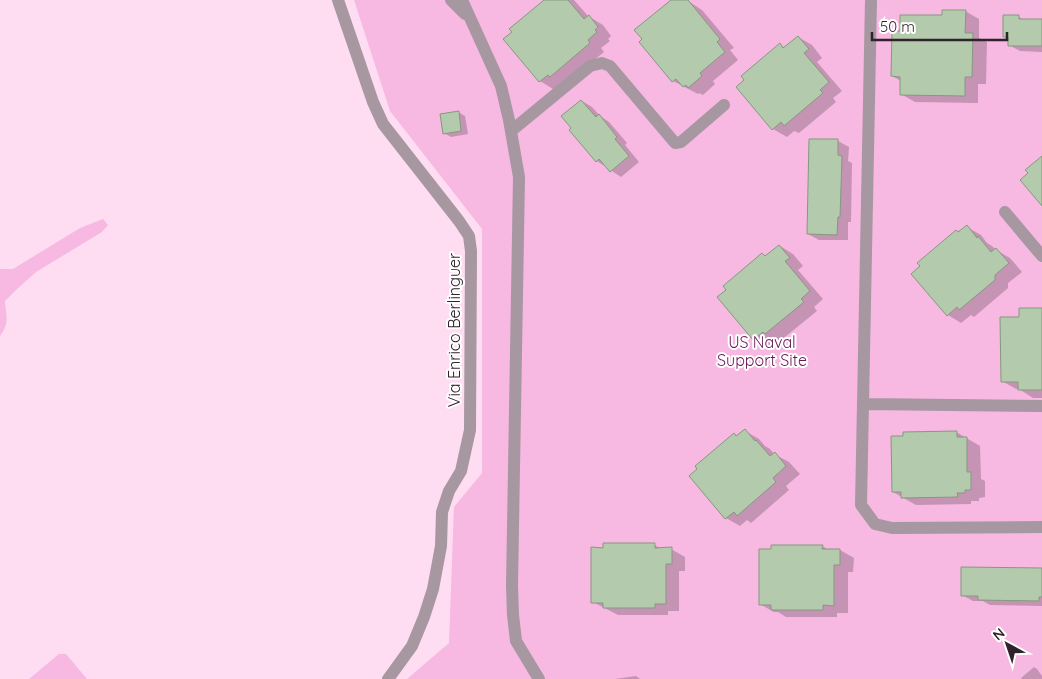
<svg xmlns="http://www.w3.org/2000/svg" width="1042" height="679" font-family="Quicksand,sans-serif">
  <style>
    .green { fill: #f7b8e1 }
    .shadow { fill: #0003 }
    .building { fill: #b4caad; stroke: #85997e }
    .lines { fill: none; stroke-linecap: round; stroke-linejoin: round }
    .minor { stroke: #a697a0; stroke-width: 12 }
    .labels { text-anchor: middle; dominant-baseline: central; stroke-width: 4; stroke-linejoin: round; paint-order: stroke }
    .street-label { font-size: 16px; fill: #2f232b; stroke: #fff }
    .park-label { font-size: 16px; fill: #671854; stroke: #fff }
  </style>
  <rect width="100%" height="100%" fill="#feddf2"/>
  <path class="green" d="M354 0H1042V679H407L449 643 454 507 482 473V229L390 111Z
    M103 219 108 225 102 232 36 272 17 289 5 301C6 317 10 322 0 336V269H13L80 228Z
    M59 654H66L87 679H29Z"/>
  <path class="shadow" d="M546 0H574L588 16 603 25 611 36 608 39 610 41 601 48 604 52 564 84 553 89 540 81Z
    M673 0H683L688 1 702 10 734 48 730 50 738 60 713 81 715 84 703 95 699 93 698 94 673 81Z
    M965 11 979 19V38L987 42 986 84H978V103L915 102 901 94V81L892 76 901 33Z
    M1018 17 1025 20 1042 21V52L1020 51 1009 45V39L1004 36Z
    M798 37 812 45 822 58 817 62 842 91 833 98 836 102 799 133 794 131 787 137 773 129 780 45 785 48Z
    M582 101 592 107 600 116 609 122 627 143 625 145 639 162 621 177 597 161Z
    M458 112 465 116 468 134 451 137 444 133Z
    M810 140 838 141 849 147 848 161 852 163 851 222H848V240H819L808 234Z
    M967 227 981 235 987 243 992 246 996 250 1010 258 1022 272 1008 283V288L974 317 971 315 961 323 948 315 959 233Z
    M780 246 793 254 803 266 798 270 823 299 814 307 817 311 780 341 777 339 768 347 754 339 766 257Z
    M1042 309V398H1033L1019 389H1016L1002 381 1020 318Z
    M745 431 759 439 765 446 770 449 774 454 789 462 800 474 786 486 789 490 751 523 747 520 740 526 726 518 691 476 734 435 738 437Z
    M956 432 980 446 981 479 985 481V497L979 498V501H971V504L916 505 893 492Z
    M654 545 662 549H671L685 557V571H679V611H668V615H618L593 602 605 549Z
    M822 546 829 550H840L854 558 853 572H848V613H837V617H786L778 612H774L760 604Z
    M1042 570V606L990 605 983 601H973L962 595Z
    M1034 667 1037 669 1042 676V679H1022L1021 678Z
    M636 676 640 679H615Z"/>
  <path class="building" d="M544 0H568L584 19 589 15 598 27 595 30 597 32 588 40 590 43 550 77 548 75 539 82 503 39 512 32 509 29Z
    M671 0H688L720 39 717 42 725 52 700 73 702 76 688 88 686 85 683 87 676 79 672 82 639 42 642 39 634 30Z
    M942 10H966L965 33H973L972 77H965V96L900 95V77L891 76 892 31H900V15H942Z
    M1003 15H1019V19H1042V46H1008V37H1003Z
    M798 36 809 49 804 53 829 82 820 90 823 93 784 126 781 122 772 130 736 87 744 80 741 76 780 43 783 48Z
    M581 100 596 117 599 114 617 137 615 139 629 156 610 172 599 159 596 162 569 130 571 128 561 116Z
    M459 111 461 131 443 134 440 114Z
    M809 139H838V155L842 156 840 217H838L837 235 807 234Z
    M1042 156V206L1020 180 1028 173 1025 170Z
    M967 225 977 238 978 236 991 252 996 248 1009 263 995 275V280L959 310 957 307 947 316 911 274 920 266 917 263 956 230 958 232Z
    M779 245 790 258 785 261 810 291 801 299 804 302 765 334 763 332 753 340 717 297 726 290 723 286 762 253 765 256Z
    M1019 308H1042V390H1018V382H1001L1000 317H1019Z
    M745 429 755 441 756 440 770 456 775 452 786 466 773 478 776 482 737 516 734 512 725 519 689 476 697 469 695 466 734 433 736 436Z
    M957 431V437H967V472H971V490H965V493H957L958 497 901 498V492H892L891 436H903V432Z
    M603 543H655V548L672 547V564H666V604H655V608H603V603H591V547L603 548Z
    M771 545H823L822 549H840V565H834V606L823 605V610H771V605H759V549H771Z
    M961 567 1042 568V597H1039V601L978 600V596H961Z"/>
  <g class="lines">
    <path class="minor" d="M338 0 373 102 383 124 459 221 469 236 471 251 470 430 461 471 449 491 442 512 441 546 433 589 424 617 412 646 391 675 388 679
      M451 0 465 14
      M462 0 501 86 509 120 519 177 512 586 513 615 516 641 539 679
      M871 0 861 505 875 524 892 528 1042 527
      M511 131 590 66 602 63 610 66 675 143 681 142 724 105
      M1005 212 1042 256
      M864 404 1042 406"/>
  </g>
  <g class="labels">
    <g class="street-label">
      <text transform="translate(454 330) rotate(-90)">Via Enrico Berlinguer</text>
    </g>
    <g class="park-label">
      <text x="762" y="342">US Naval<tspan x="762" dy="18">Support Site</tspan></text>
    </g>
  </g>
  <g transform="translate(1007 644) rotate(320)" stroke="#ffffff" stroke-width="4" paint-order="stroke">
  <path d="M0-4L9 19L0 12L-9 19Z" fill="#2f232b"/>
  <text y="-8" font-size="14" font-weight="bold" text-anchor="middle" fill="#2f232b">N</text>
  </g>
  <path d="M872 32v8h135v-8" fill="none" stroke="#2f232b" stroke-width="2.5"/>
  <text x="880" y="32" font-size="15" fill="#2f232b" stroke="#ffffff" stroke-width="4" paint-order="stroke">50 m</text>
</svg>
